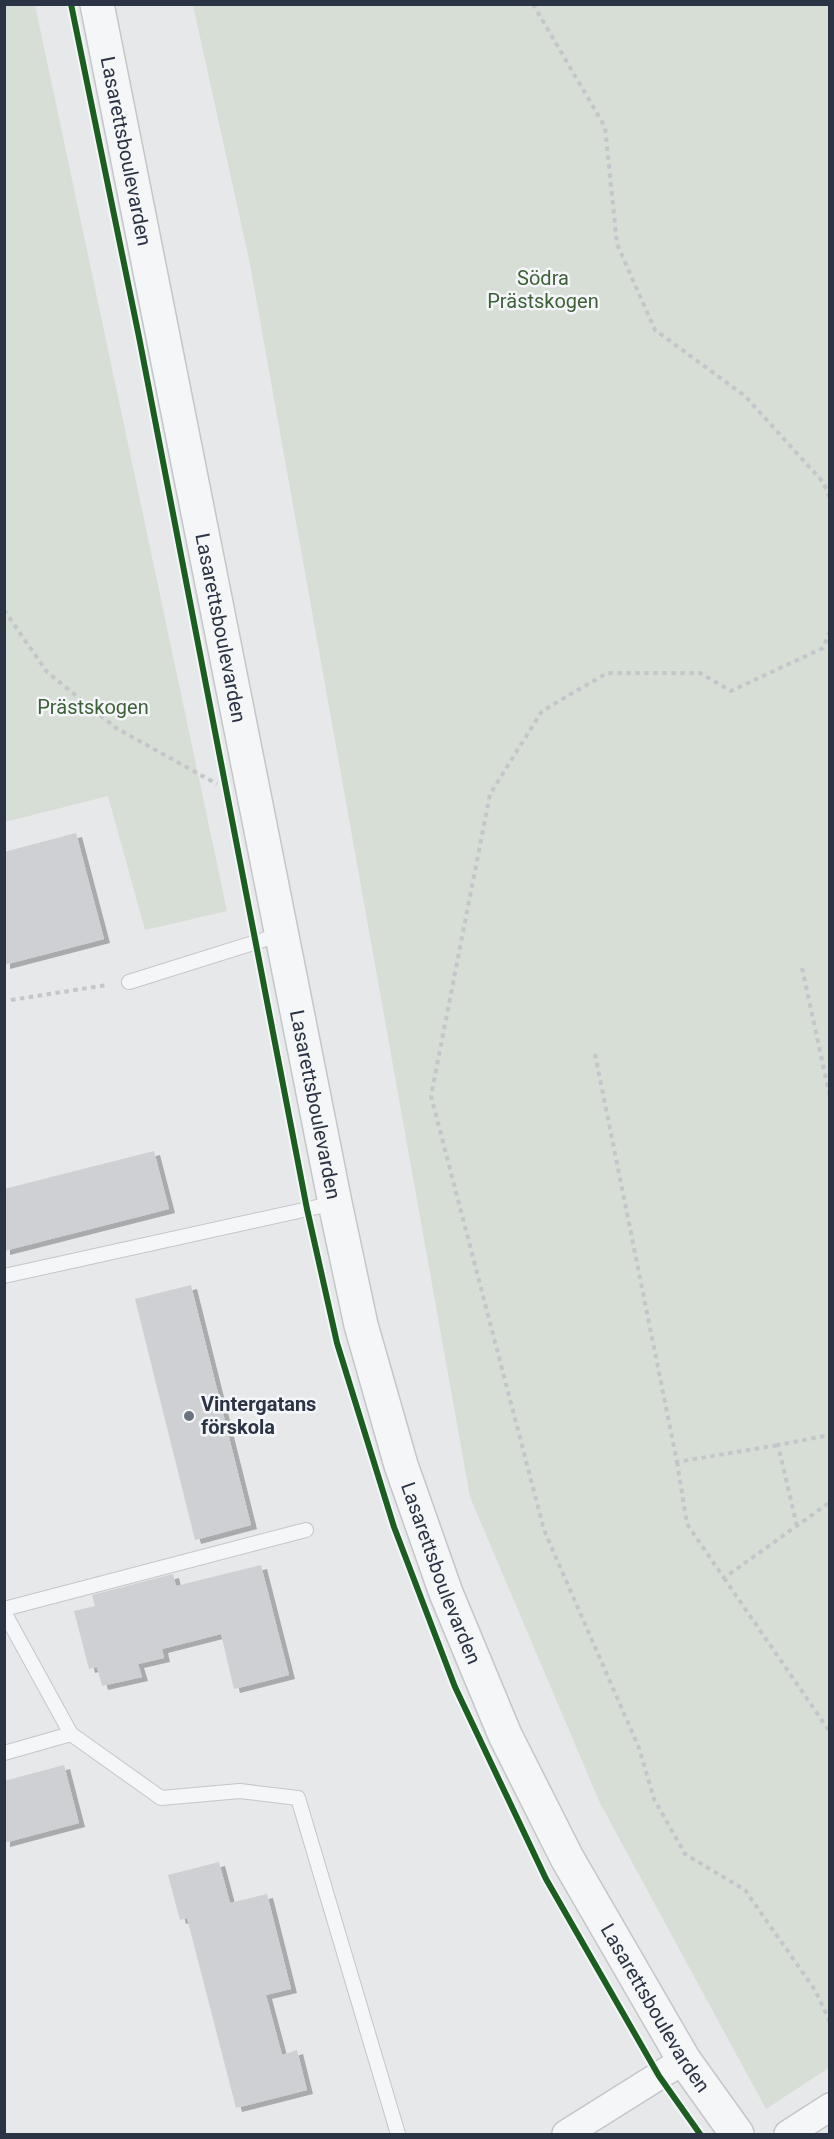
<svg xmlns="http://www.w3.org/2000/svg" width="834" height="2139" font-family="Roboto,sans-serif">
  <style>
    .green { fill: #d6ded6 }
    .building { fill: #ced0d3; filter: url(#shadow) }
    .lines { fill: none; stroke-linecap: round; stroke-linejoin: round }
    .service-casing { stroke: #c4c6c8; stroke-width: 16 }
    .minor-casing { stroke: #c4c6c8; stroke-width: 30 }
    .tertiary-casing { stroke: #c4c6c8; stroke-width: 36 }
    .path { stroke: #c5c6ca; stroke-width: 4; stroke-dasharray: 4.5 4.5; stroke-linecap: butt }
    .service { stroke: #f5f6f7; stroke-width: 14 }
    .minor { stroke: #f5f6f7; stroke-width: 27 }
    .tertiary { stroke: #f5f6f7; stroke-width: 33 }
    .cycleway-casing { stroke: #f4f6f9; stroke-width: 10 }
    .cycleway { stroke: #1b5e20; stroke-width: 6 }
    .poi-dot { fill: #6c737f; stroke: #f4f6f9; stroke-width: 2 }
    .labels { text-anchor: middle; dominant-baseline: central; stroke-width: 5; stroke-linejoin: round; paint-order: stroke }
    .street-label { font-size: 20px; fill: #2b3445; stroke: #f4f6f9 }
    .park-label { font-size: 20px; fill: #3f6138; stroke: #f4f6f9 }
    .poi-label { font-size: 20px; font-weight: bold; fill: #2b3445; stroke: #f4f6f9; text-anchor: start }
  </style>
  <defs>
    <filter id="shadow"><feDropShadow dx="6" dy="4" stdDeviation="0" flood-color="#0004"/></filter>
  </defs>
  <rect width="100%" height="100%" fill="#e6e8ea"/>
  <path class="green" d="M35 5 227 911 145 930 108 796 5 822 4 5Z
    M193 5H829L830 2067 766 2109 600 1803 470 1497 250 264Z"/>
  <path class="building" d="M76 833 104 939 4 965V852Z
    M154 1151 169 1209 4 1251V1189Z
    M191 1285 251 1525 195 1540 135 1299Z
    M261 1565 289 1675 234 1689 221 1634 162 1649 164 1658 138 1664 142 1677 102 1686 97 1667 89 1669 74 1611 95 1606 92 1595 173 1574 176 1586Z
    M64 1765 79 1823 4 1843V1781Z
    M219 1862 230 1903 267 1894 291 1989 266 1995 282 2055 297 2050 307 2090 236 2108 187 1918 180 1920 168 1875Z"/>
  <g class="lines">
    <g class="service-casing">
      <path id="service" d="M129 982 282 934
        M4 1276 335 1203
        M4 1609 306 1530
        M4 1612 71 1734 161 1798 240 1791 298 1798 398 2134
        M4 1753 71 1734"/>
    </g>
    <g class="minor-casing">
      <path id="minor" d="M566 2134 684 2060
        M788 2134 830 2107"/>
    </g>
    <g class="tertiary-casing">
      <g id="tertiary">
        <path id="s1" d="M97 4 335 1203 361 1325 401 1465 446 1593 505 1735 567 1858 684 2060 737 2134"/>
      </g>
    </g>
    <path class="path" d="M533 4 605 127 617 244 655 330 745 396 823 482 830 498
      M4 610 47 672 116 728 217 784
      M830 631 823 648 731 691 700 673H607L542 711 490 794 431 1096 544 1530 639 1748 654 1799 685 1854 745 1890 815 1990 830 2022
      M802 968 830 1097
      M11 1000 107 985
      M595 1054 677 1462 778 1445
      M677 1462 687 1524 724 1578 830 1502
      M797 1526 778 1445 830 1435
      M724 1578 830 1732"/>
    <use href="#service" class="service"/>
    <use href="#minor" class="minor"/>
    <use href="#tertiary" class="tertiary"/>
    <g class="cycleway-casing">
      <path id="cycleway" d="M71 4 139 337 307 1209 337 1343 394 1527 455 1687 546 1879 659 2076 700 2134"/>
    </g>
    <use href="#cycleway" class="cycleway"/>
  </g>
  <circle class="poi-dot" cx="189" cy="1416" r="6"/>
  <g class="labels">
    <g class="street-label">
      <text stroke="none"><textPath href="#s1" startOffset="150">Lasarettsboulevarden</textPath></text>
      <text stroke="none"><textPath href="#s1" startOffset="636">Lasarettsboulevarden</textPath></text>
      <text stroke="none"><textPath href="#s1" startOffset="1122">Lasarettsboulevarden</textPath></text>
      <text stroke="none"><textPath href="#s1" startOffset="1608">Lasarettsboulevarden</textPath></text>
      <text stroke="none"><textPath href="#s1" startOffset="2094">Lasarettsboulevarden</textPath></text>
    </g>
    <g class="park-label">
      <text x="543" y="278">Södra<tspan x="543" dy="23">Prästskogen</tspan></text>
      <text x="93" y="707">Prästskogen</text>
    </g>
    <g class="poi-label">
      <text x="201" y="1404">Vintergatans<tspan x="201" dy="23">förskola</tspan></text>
    </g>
  </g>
  <rect width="834" height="2139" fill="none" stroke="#2b3445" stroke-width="12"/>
</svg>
